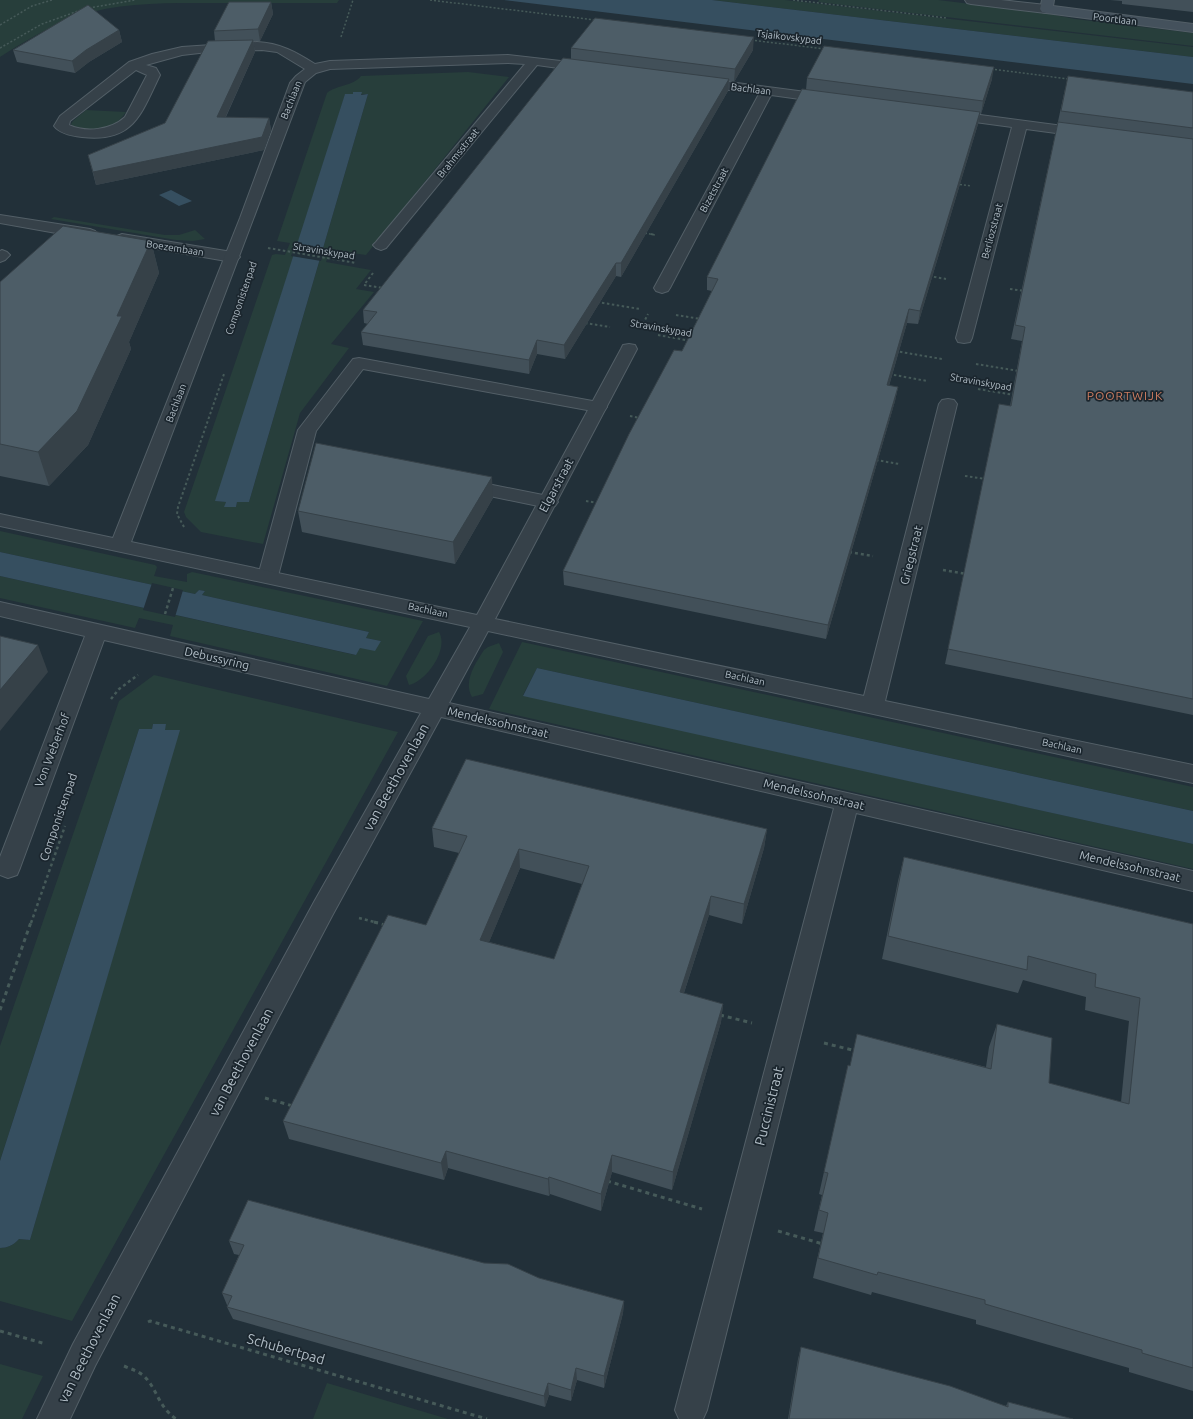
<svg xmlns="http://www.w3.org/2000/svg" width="1193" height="1419" font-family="Ubuntu,sans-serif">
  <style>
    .green { fill: #273e3b; fill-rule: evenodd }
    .water { fill: #364f60 }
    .pier { fill: #223039 }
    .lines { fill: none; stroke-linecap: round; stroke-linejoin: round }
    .lane-casing { stroke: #535f67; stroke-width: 2 }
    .street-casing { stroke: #535f67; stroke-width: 2 }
    .secondary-casing { stroke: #535f67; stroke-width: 2 }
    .path-far3 { stroke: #465a59; stroke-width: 1.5; stroke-dasharray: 2 2; stroke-linecap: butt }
    .path-far2 { stroke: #465a59; stroke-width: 2; stroke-dasharray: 2.5 2.5; stroke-linecap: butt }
    .path-far1 { stroke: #465a59; stroke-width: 2.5; stroke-dasharray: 3 3; stroke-linecap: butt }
    .path { stroke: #465a59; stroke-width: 3; stroke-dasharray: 4 4; stroke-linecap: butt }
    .lane { fill: #364149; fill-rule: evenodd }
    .street { fill: #364149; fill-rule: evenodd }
    .secondary { fill: #44515c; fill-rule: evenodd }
    .wall { fill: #425059; fill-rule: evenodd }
    .shaded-wall { fill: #364148 }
    .building { fill: #4d5d67; stroke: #364148; fill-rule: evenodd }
    .labels { text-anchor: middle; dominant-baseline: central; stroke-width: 3.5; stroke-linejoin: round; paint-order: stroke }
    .far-street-label { font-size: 10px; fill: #b0bcc5; stroke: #1b262e }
    .far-quarter-label { font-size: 12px; letter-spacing: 1px; fill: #d07e61; stroke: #1b262e }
    .street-label { font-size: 12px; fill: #b0bcc5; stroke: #1b262e }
    .near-street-label { font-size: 14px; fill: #b0bcc5; stroke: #1b262e }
  </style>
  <rect width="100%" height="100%" fill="#223039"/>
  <path class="green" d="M0 0H339L337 3C295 3 252 3 210 3 166 3 120 2 78 16 50 26 25 41 0 57Z
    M712 0H785L1193 47V57Z
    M819 0H938L1045 13 1075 19 1193 33V46L818 2Z
    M468 72 509 77 366 255 330 250 326 262 371 270 356 289 374 292 331 344 349 348 300 413 263 544 201 532 186 517 184 512 272 255 276 254 285 255 290 243 277 241 327 93C336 85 354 86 361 76ZM368 94 249 502H237L236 507H225L226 502 216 501 345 95Z
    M86 110 126 112C114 131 93 133 73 126L71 124 73 121Z
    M54 217 165 235H179L195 230 205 239 193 241 176 240 51 219Z
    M0 531 155 565 157 567 154 576 187 582V574L192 572 423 621 387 686 170 636 173 625 139 618 135 628 0 598V576L355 655 360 648 381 641 366 638 369 632 202 595 205 591 199 590 195 594 0 552Z
    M439 632C449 649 427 681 409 685L406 676 428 636Z
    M522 642 1193 787V811L537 668 523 695 1193 844V869L489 709Z
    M499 643 503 652 483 694 472 697C463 682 475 664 484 650L488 647Z
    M154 675 398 732 72 1321 0 1301V1248C7 1248 14 1245 19 1239L30 1240 179 730H164L166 724H153L152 729H139L0 1161V1046L119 701Z
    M0 1364 43 1376 22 1419H0Z
    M327 1383 448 1419H313Z"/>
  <path class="water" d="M504 0H712L1193 57V84Z
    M353 92H362L361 95 368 94 249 502H237L236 507H224L226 502 215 501 345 94H353Z
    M171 190 192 201 179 206 159 195Z
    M0 552 195 594 199 590 205 591 202 595 369 632 366 638 381 641 375 651 360 648 356 655 0 576Z
    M537 668 1193 811V844L523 696Z
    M153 724H166L165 730H180L30 1240 19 1239C14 1245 7 1248 0 1248V1161L139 729H152Z"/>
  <path class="pier" d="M295 244 325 249 321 261 291 256Z
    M152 583 183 590 175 617 143 610Z"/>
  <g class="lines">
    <g class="lane-casing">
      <path id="lane" d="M0 215 90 229 95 231 98 234 95 237 90 239 0 223Z
        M122 234 232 252 237 254 240 257 237 260 232 262 117 242 114 239 117 236Z
        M359 358 598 402 604 403 607 407 604 411 598 412 363 369 316 431 278 576 275 581 268 583 261 581 258 576 298 430 353 359Z
        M463 479 548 496 555 498 558 502 555 506 548 508 456 489 454 485 456 481Z"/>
    </g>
    <g class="street-casing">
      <path id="street" d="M965 0H1001L1046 5 1050 6 1052 9 1050 12 1046 13 971 4 967 3Z
        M257 42C280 43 296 52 315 64L330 61 508 55 587 64 592 65 593 68 592 71 587 72 537 65 386 248 381 250 376 248 373 245 376 242 525 64 508 63 330 69 316 73 305 82 131 542 477 615 621 349 623 345 629 344 635 345 637 349 495 619 864 696 939 404 942 400 948 399 954 400 957 404 885 701 1193 765V783L488 631 449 703 1193 871V891L856 813 707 1410 703 1419H679L675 1410 834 808 441 717 332 916 95 1366 70 1419H37L73 1344 314 902 421 713 104 640 20 868 17 875 8 878 0 875V857L85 636 0 616V602L429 699 470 627 0 526V514L113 538 240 218 290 83 296 76 305 69 277 52 262 50 208 52 182 55 146 65 156 68 160 75C141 114 134 143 82 137 73 136 60 134 54 126L60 116 129 62 152 54 182 47ZM136 70 147 75 125 117C111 130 86 133 69 125L70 121Z
        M698 78 829 95 834 96 836 99 834 102 829 103 771 95 670 288 668 291 662 293 656 291 654 288 759 94 693 85 691 82 693 79Z
        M950 111 1086 129 1091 130 1093 133 1091 136 1086 137 1026 129 972 338 970 342 964 343 958 342 956 338 1012 127 945 118 943 115 945 112Z
        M2 250 7 252 10 255 5 260 0 262V251Z"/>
    </g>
    <g class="secondary-casing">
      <path id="secondary" d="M1042 0H1054L1053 6 1193 24V32L1046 13 1042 12 1040 9Z"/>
    </g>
    <path class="path-far3" d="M430 0 595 20
      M793 0 947 18
      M89 8 135 0
      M0 25 32 6 52 0
      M341 37 353 0
      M751 40 825 49
      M0 48 42 24 81 10
      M991 69 1069 79
      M956 184 971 186
      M645 233 655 235"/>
    <path class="path-far2" d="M651 234 655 235
      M268 248 356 263
      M373 273 364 285 383 288
      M929 276 946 279
      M1010 289 1025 291
      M597 302 640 309
      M676 315 701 319
      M585 323 610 327
      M643 324 648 314
      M658 335 691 341
      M895 351 942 359
      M976 364 1019 371
      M889 374 927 381
      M978 389 1014 395
      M630 416 640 418
      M876 460 899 464
      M965 476 986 479
      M586 501 598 503
      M184 527 177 514 178 507 224 374"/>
    <path class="path-far1" d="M849 552 873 556
      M943 570 966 574
      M165 614 173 588
      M111 699 119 689 138 675
      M359 918 378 923
      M31 923 65 826"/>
    <path class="path" d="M374 922 385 925
      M0 1010 31 922
      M720 1015 752 1023
      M824 1043 856 1051
      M265 1098 293 1106
      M607 1181 702 1209
      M778 1231 823 1244
      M148 1322 150 1321 487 1419
      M0 1331 46 1344
      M124 1366C131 1369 138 1371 144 1376 158 1390 157 1405 176 1419"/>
    <use href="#lane" class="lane"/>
    <use href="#street" class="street"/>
    <use href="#secondary" class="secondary"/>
  </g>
  <path class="wall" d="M1110 0H1193V12L1122 4V1Z
    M271 2 273 14 260 41H253L255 52 226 117 269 118 271 130 264 150 96 185 88 155 165 123 215 41 214 31Z
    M119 30 122 42 89 62 75 73 17 62 13 50Z
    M571 48 753 50 734 82 729 81 728 91 621 277 616 276 565 359 537 354 529 374 363 345 361 332 368 324 364 323 363 310 571 59Z
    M807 78 992 79 981 114H980L978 124 918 324 907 323 889 386 898 387 895 401 826 639 564 585 563 571 682 351 712 291 707 290V277L806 90Z
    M1065 89 1193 92V715L945 664 999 404 1010 406 1022 341 1011 339Z
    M151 241 159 273 129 342 131 349 88 445 49 486 0 476V282Z
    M493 498 455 564 302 532 298 511Z
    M432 828 767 829 764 848 742 924 709 915 684 993 723 1004 721 1022 672 1190 612 1172 601 1211 550 1194 549 1196 448 1168 444 1180 289 1139 283 1121 426 925 459 853 434 847ZM520 868 582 884 554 959 489 942Z
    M904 857 1193 924V1391L1129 1372V1368L976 1324V1320L872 1292 871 1295 813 1278 823 1233 814 1231 822 1195 819 1194 848 1065 850 1066 857 1034 986 1067 989 1047 997 1024 1049 1083 1121 1102 1129 1021 1085 1010 1086 997 1023 980 1018 993 882 959 898 881Z
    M229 1241 539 1278 624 1301 623 1313 604 1388 577 1380 571 1401 549 1395 545 1407 233 1319 227 1307 228 1305H227L222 1293 239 1255 234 1254Z
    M801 1347 1006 1406 1008 1402 1073 1419H788L798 1359Z"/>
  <path class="shaded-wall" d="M271 2 273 14 260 41 258 29Z
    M119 30 122 42 89 62 75 73 72 61 86 50Z
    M754 37 753 50 734 82 735 69Z
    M253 40 255 52 220 129 217 117Z
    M994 67 992 79 981 114 983 101Z
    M729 79 728 91 621 277V263Z
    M980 112 978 124 918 324 920 311Z
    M269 118 271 130 264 150 96 185 93 172Z
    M151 241 159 273 129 342 131 349 88 445 49 486 38 452 117 316Z
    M616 263V276L565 359 564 345Z
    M909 309 907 323 885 399 887 385Z
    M537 340V354L529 374V360Z
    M898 387 895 401 826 639 828 625Z
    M492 477 493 498 455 564 453 542Z
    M38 645 48 672 0 731V690Z
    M767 829 764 848 742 924 744 904Z
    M519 849 520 868 482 959 480 940Z
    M711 896 709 915 678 1011 680 992Z
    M723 1004 721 1022 672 1190 673 1172Z
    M446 1151 448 1168 444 1180 441 1163Z
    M612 1155V1172L601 1211V1194Z
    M549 1177 550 1194 549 1196 548 1179Z
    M624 1301 623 1313 604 1388V1376Z
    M576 1368 577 1380 571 1401V1390Z
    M548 1383 549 1395 545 1407 544 1396Z"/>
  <path class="building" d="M229 2H271L258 29 214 31Z
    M88 5 119 30 86 50 72 61 13 50Z
    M595 18 754 37 735 69 571 48Z
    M253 40 217 117 269 118 262 137 93 172 88 155 165 123 208 41Z
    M824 46 994 67 983 101 807 78Z
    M563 58 729 79 621 263H616L564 345 537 340 529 360 361 332 377 312 363 310Z
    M1068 76 1193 92V128L1061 111Z
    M802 89 980 112 920 311 909 309 887 385 898 387 828 625 563 571 629 434 674 350 682 351 718 279 707 277Z
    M1058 122 1193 139V699L948 649 999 404 1011 406 1025 327 1015 325Z
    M63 226 151 241 117 316H122L77 411 38 452 0 444V282Z
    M316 443 492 477 453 542 298 511Z
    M0 636 38 645 0 690Z
    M466 759 767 829 744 904 711 896 680 992 723 1004 673 1172 612 1155 601 1194 549 1177 548 1179 446 1151 441 1163 283 1121 388 915 426 925 467 836 432 828ZM519 849 589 866 554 959 480 940Z
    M904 857 1193 924V1368L1142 1353V1350L985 1304V1300L878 1272 877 1275 818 1258 828 1213 819 1210 828 1173 824 1172 848 1065 850 1066 857 1034 991 1069 997 1024 1052 1038 1049 1083 1129 1104 1140 998 1095 987 1096 974 1028 956 1027 970 888 936Z
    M248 1200 484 1263 508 1264 539 1278 624 1301 604 1376 576 1368 571 1390 548 1383 544 1396 227 1307 232 1296 222 1293 244 1245 229 1241Z
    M801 1347 950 1386 1008 1407V1402L1073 1419H789Z"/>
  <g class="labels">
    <g class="far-street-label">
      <text transform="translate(1115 19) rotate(7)">Poortlaan</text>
      <text transform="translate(789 37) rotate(7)">Tsjaikovskypad</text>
      <text transform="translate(751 89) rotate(7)">Bachlaan</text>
      <text transform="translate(291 100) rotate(-68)">Bachlaan</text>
      <text transform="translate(458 153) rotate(-51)">Brahmsstraat</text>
      <text transform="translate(714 190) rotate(-62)">Bizetstraat</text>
      <text transform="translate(992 231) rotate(-75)">Berliozstraat</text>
      <text transform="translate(175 248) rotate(9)">Boezembaan</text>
      <text transform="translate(324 251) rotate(9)">Stravinskypad</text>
      <text transform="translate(241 298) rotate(-71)">Componistenpad</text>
      <text transform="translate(661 328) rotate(10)">Stravinskypad</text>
      <text transform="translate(981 382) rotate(10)">Stravinskypad</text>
      <text transform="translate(176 403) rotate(-69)">Bachlaan</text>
      <text transform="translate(428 610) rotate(12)">Bachlaan</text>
      <text transform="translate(745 678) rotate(12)">Bachlaan</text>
      <text transform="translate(1062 746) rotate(12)">Bachlaan</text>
    </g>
    <g class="far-quarter-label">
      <text x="1125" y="395">POORTWIJK</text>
    </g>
    <g class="street-label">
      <text transform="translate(556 485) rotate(-62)">Elgarstraat</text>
      <text transform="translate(911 555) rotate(-76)">Griegstraat</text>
      <text transform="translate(217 658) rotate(13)">Debussyring</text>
      <text transform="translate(498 722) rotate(13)">Mendelssohnstraat</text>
      <text transform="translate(52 750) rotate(-69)">Von Weberhof</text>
      <text transform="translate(814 794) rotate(13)">Mendelssohnstraat</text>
      <text transform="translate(58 817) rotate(-71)">Componistenpad</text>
      <text transform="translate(1130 866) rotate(13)">Mendelssohnstraat</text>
    </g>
    <g class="near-street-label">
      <text transform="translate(396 777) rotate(-61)">van Beethovenlaan</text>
      <text transform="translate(241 1062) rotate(-62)">van Beethovenlaan</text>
      <text transform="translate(769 1106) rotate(-76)">Puccinistraat</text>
      <text transform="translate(89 1348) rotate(-63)">van Beethovenlaan</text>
      <text transform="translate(286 1349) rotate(16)">Schubertpad</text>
    </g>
  </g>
</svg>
